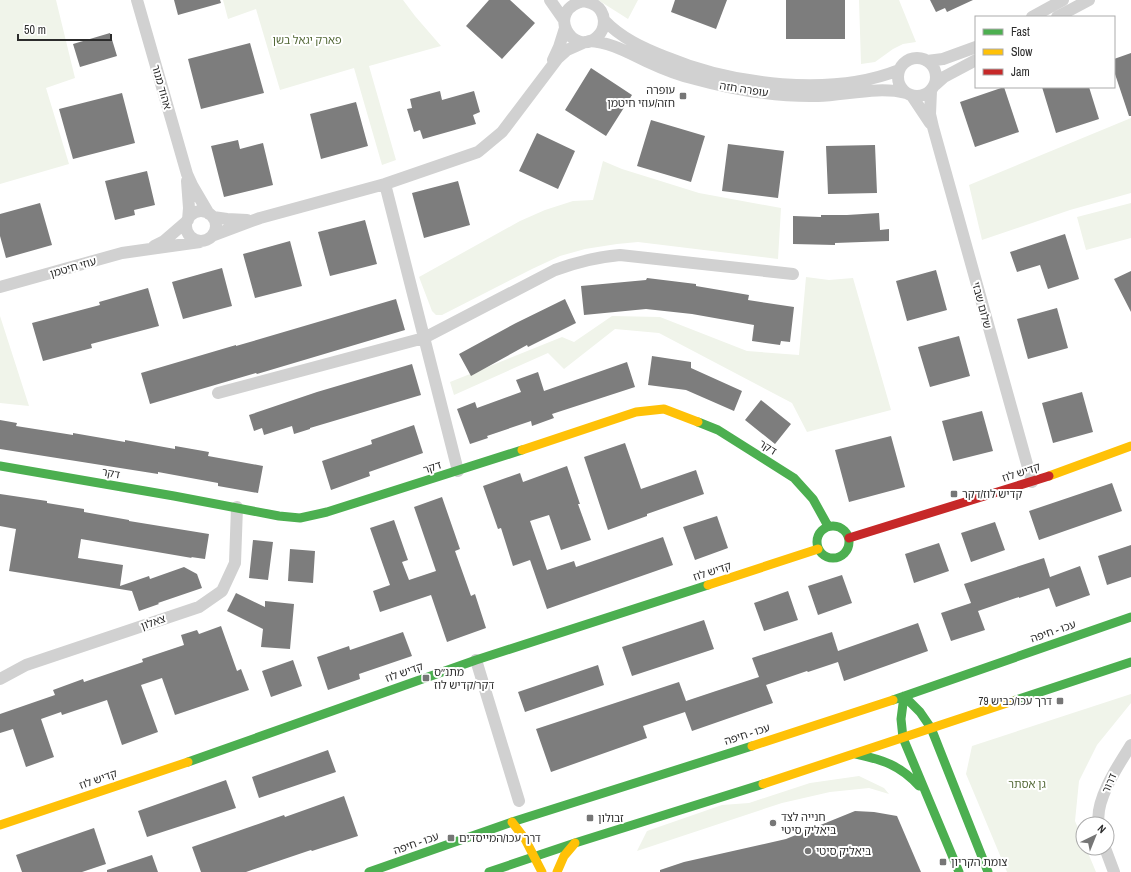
<svg xmlns="http://www.w3.org/2000/svg" width="1131" height="872" font-family="'Archivo Narrow','Noto Sans Hebrew',sans-serif">
  <style>
    .green { fill: #f0f4ea }
    .building { fill: #7d7d7d }
    .lines { fill: none; stroke-linecap: round; stroke-linejoin: round }
    .street { stroke: #d1d1d1; stroke-width: 12 }
    .fast { stroke: #4caf50; stroke-width: 9 }
    .slow { stroke: #ffc107; stroke-width: 9 }
    .jam { stroke: #c62828; stroke-width: 9 }
    .poi-dot { fill: #767676; stroke: #fff; stroke-width: 1.5 }
    .labels { text-anchor: middle; dominant-baseline: central; stroke-width: 4; stroke-linejoin: round; paint-order: stroke }
    .park-label { font-size: 11px; fill: #546938; stroke: #fff }
    .street-label { font-size: 11px; fill: #2c2c2c; stroke: #fff }
    .poi-label { font-size: 11px; fill: #2c2c2c; stroke: #fff; text-anchor: start }
  </style>
  <rect width="100%" height="100%" fill="#fff"/>
  <path class="green" d="M0 0H56L75 78 46 88 69 164 0 184Z
    M223 0H403L415 16 441 46 369 66 396 160 382 165 354 68 280 90 256 9 228 19Z
    M598 0H638L628 19Z
    M859 0H899L916 42 903 44 893 49 875 62 861 64Z
    M1131 118V193L1070 210 982 240 969 185Z
    M603 161 622 169 699 193 781 208 778 259 638 242 617 244 585 249 560 256 532 269 442 315H436L432 311 419 277 520 221 545 210 573 201 593 200Z
    M1131 203V238L1086 250 1077 217Z
    M806 277 829 280 853 278 891 410 807 432 792 403 659 333 615 329 564 369 548 353 454 395 450 382 562 337 574 342 612 316 660 317 747 351 799 355Z
    M0 316 29 406 0 403Z
    M1131 694V703L1097 745 1079 781 1075 821 1083 840V848H1086L1096 872H1007L966 774 972 746Z
    M859 776 884 788 889 794 869 788 830 792 782 803 637 851 647 831 722 805 749 803 810 783Z"/>
  <path class="building" d="M174 0H220L221 3 178 15Z
    M489 0H510L535 23 502 59 466 26Z
    M675 0H727L716 29 671 12Z
    M786 0H845V39H786Z
    M930 0H973L947 12 945 8 936 12Z
    M110 33 117 56 80 67 73 44Z
    M250 43 264 93 201 109 188 59Z
    M1131 53V116H1129L1114 71V59Z
    M591 68 632 95 606 136 565 110Z
    M1004 87 1019 132 975 147 960 102Z
    M1042 87H1089L1099 119 1056 133Z
    M440 91 442 100 474 91 480 112 473 115 476 124 423 139 420 130 414 132 407 109 412 108 410 99Z
    M122 93 135 143 73 159 59 109Z
    M356 102 368 146 321 159 310 114Z
    M651 120 705 136 691 182 637 166Z
    M537 133 575 151 558 189 519 171Z
    M238 140 240 149 263 143 273 185 224 197 211 146Z
    M728 144 784 151 778 198 722 191Z
    M875 145 877 193 828 194 826 146Z
    M147 171 155 205 134 210 135 215 115 220 105 181Z
    M458 181 470 225 424 238 412 193Z
    M40 203 52 245 6 258 0 236V214Z
    M879 213 880 230 889 229V241L835 243V245L793 244V216L821 217V215H847Z
    M365 220 377 264 330 276 318 232Z
    M1065 234 1079 279 1048 289 1040 265 1017 272 1010 252Z
    M290 241 302 286 255 298 243 254Z
    M222 268 232 306 183 319 172 282Z
    M936 270 947 310 907 321 896 281Z
    M1131 271V312L1114 279Z
    M647 278 696 284V286L749 295 748 300 794 307 790 342 781 341 780 345 752 341 754 325 692 314 646 309 584 315 581 286 646 280Z
    M148 288 159 326 91 344 92 348 43 361 32 323 100 305 99 302Z
    M396 299 405 330 257 374 256 373 150 404 141 373 236 345V346Z
    M565 299 576 323 528 347 527 345 471 376 459 354 516 323Z
    M1057 308 1068 348 1028 359 1017 319Z
    M959 336 970 376 930 387 918 347Z
    M652 356 691 362V368L742 391 734 411 686 390 648 385Z
    M627 362 635 387 552 414 554 418 532 426 531 421 487 436 488 438 470 444 457 409 475 402 477 408 521 392 516 380 538 372 544 391Z
    M412 364 421 395 310 428V429L294 434 292 426 264 435 262 428 254 431 249 415 317 392Z
    M1082 392 1093 432 1053 443 1042 403Z
    M761 400 791 424 775 444 745 420Z
    M982 411 993 451 953 461 942 421Z
    M0 420 17 423 16 426 73 435V433L125 442V440L175 449V446L209 452 208 456 263 466 258 493 218 486V483L158 472V474L0 449Z
    M414 425 423 453 369 472 370 476 331 490 322 461 372 444 371 440Z
    M891 436 905 487 849 502 835 450Z
    M625 443 641 489 696 470 704 494 647 514V516L608 530 584 457Z
    M567 466 580 504H578L591 540 561 550 549 515 530 521 547 570 574 561 576 567 663 537 673 565 547 609 530 560 513 566 501 528 498 529 483 486 520 473 523 482Z
    M1112 483 1122 511 1039 540 1029 511Z
    M0 494 47 501V503L84 509V512L129 520V521L209 534 205 559 191 557 192 558 81 539 78 558 123 565 120 586 149 576 150 579 184 567 197 574 202 588 158 603 159 604 139 611 132 591 9 571 16 529 0 526Z
    M442 497 460 549 455 551 471 596 475 594 486 628 447 642 431 595 380 612 373 591 390 585 370 528 394 520 408 560 402 562 409 580 436 571 414 507Z
    M717 516 728 548 695 560 683 527Z
    M995 522 1005 550 971 562 961 533Z
    M253 540 273 542 268 580 249 578Z
    M939 543 949 571 914 583 905 554Z
    M1131 545V577L1107 585 1098 556Z
    M290 549 315 551 313 583 288 581Z
    M1044 558 1050 577 1080 566 1090 595 1056 607 1049 588 1019 598V597L978 611 985 630 951 641 941 613 971 603 964 584Z
    M842 575 852 603 818 615 808 586Z
    M788 591 798 620 764 631 754 603Z
    M236 593 265 607V601L294 604 290 649 261 647 263 629 227 611Z
    M704 620 714 649 632 676 622 647Z
    M918 623 928 651 844 681 838 662 808 672 807 671 766 685 773 703 692 731 685 712 643 726 647 738 551 772 536 729 679 682 686 701 716 691 759 677 752 658 832 632 838 651Z
    M221 626 237 671 241 669 249 690 175 715 162 678 141 685 158 732 122 745 107 700 62 715 61 712 41 719 54 757 26 767 13 729 0 733V714L55 695 53 690 83 679 84 682 143 662 142 659 184 645 181 635 197 630 199 634Z
    M403 632 412 656 359 674 360 679 328 690 317 657 349 646 350 650Z
    M293 660 302 686 271 697 262 671Z
    M598 665 604 685 525 712 518 692Z
    M328 750 336 772 259 798 252 777Z
    M226 780 236 808 147 837 138 811Z
    M344 796 358 836 312 851 311 850 246 872H201L192 847 284 815 285 817Z
    M855 811 874 812 897 816 921 872H660V870L684 862 786 839Z
    M94 828 106 864 82 872H22L16 855Z
    M152 855 158 872H107V870Z"/>
  <g class="lines">
    <path class="street" d="M137 0 187 174 192 185 209 214
      M550 0 564 20
      M580 0C585 2 590 2 595 5 606 12 607 28 597 37 573 58 544 10 584 1
      M1032 17 1063 0
      M1057 17 1089 0
      M604 20C621 38 643 48 666 57 733 85 831 97 899 70
      M589 41C610 42 627 52 646 61 661 68 678 75 695 79 735 90 777 97 818 96 846 95 879 86 906 93
      M898 77a19 19 0 1 1 38 0a19 19 0 1 1-38 0Z
      M553 60 559 47 565 28
      M927 61 943 59 976 47
      M935 85 944 77 976 60
      M931 91 930 114 933 127 1032 482
      M912 96 930 123
      M187 181 189 208 188 220
      M385 184 458 471
      M186 226a15 15 0 1 1 30 0a15 15 0 1 1-30 0Z
      M213 217 227 219 247 220
      M214 235 260 218 385 184 478 152 502 132 558 58 567 50 585 42
      M154 246 164 241 186 222
      M0 287 122 253 200 242
      M218 393 424 338 555 270C577 262 597 257 620 255L793 274
      M476 660 519 801
      M0 679 26 665 199 607 222 591 235 563 237 507
      M1099 824C1094 801 1119 764 1131 745
      M1105 848 1114 872"/>
    <path class="fast" d="M698 422 718 430 794 478 813 499 828 526
      M0 466 174 496 279 516 300 518 327 512 522 450
      M817 542a16 16 0 1 1 32 0a16 16 0 1 1-32 0Z
      M904 696 920 712 931 728 988 872
      M904 696 901 719 903 738 959 872
      M893 700 1131 617
      M1013 701 1131 662
      M856 754C883 760 900 765 919 786
      M188 762 476 660 708 585
      M369 872 512 822 752 746
      M489 872 575 843 763 784"/>
    <path class="slow" d="M522 450 636 412 664 409 698 422
      M1049 476 1131 446
      M708 585 818 549
      M752 746 893 700
      M763 784 1013 701
      M512 822 525 839 542 872
      M0 825 188 762
      M557 872 564 856 575 843"/>
    <path class="jam" d="M849 538 1049 476"/>
  </g>
  <g class="poi-dot">
    <rect x="679" y="92" width="8" height="8" rx="2"/>
    <rect x="950" y="490" width="8" height="8" rx="2"/>
    <rect x="422" y="674" width="8" height="8" rx="2"/>
    <rect x="1056" y="697" width="8" height="8" rx="2"/>
    <rect x="586" y="814" width="8" height="8" rx="2"/>
    <circle cx="773" cy="823" r="4"/>
    <rect x="447" y="834" width="8" height="8" rx="2"/>
    <circle cx="808" cy="851" r="4"/>
    <rect x="939" y="858" width="8" height="8" rx="2"/>
  </g>
  <g class="labels">
    <g class="park-label">
      <text x="307" y="40">פארק יגאל בשן</text>
      <text x="1027" y="784">גן אסתר</text>
    </g>
    <g class="street-label">
      <text transform="translate(162 87) rotate(74)">אהוד מנור</text>
      <text transform="translate(744 89) rotate(9)">עופרה חזה</text>
      <text transform="translate(73 267) rotate(-16)">עוזי חיטמן</text>
      <text transform="translate(982 305) rotate(75)">שלום שבזי</text>
      <text transform="translate(768 447) rotate(32)">דקר</text>
      <text transform="translate(432 467) rotate(-18)">דקר</text>
      <text transform="translate(1021 472) rotate(-18)">קדיש לוז</text>
      <text transform="translate(111 473) rotate(10)">דקר</text>
      <text transform="translate(712 571) rotate(-18)">קדיש לוז</text>
      <text transform="translate(153 622) rotate(-19)">צאלון</text>
      <text transform="translate(1053 631) rotate(-19)">עכו - חיפה</text>
      <text transform="translate(404 672) rotate(-19)">קדיש לוז</text>
      <text transform="translate(747 734) rotate(-18)">עכו - חיפה</text>
      <text transform="translate(98 779) rotate(-19)">קדיש לוז</text>
      <text transform="translate(1109 783) rotate(-66)">דרור</text>
      <text transform="translate(416 843) rotate(-19)">עכו - חיפה</text>
    </g>
    <g class="poi-label">
      <text x="675" y="90" text-anchor="end">עופרה<tspan x="675" dy="13">חזה/עוזי חיטמן</tspan></text>
      <text x="962" y="494">קדיש לוז/דקר</text>
      <text x="434" y="672">מתנ״ס<tspan x="434" dy="13">דקר/קדיש לוז</tspan></text>
      <text x="1052" y="701" text-anchor="end">דרך עכו/כביש 79</text>
      <text x="781" y="817">חנייה לצד<tspan x="781" dy="13">ביאליק סיטי</tspan></text>
      <text x="598" y="818">זבולון</text>
      <text x="459" y="838">דרך עכו/המייסדים</text>
      <text x="816" y="851">ביאליק סיטי</text>
      <text x="951" y="862">צומת הקריון</text>
    </g>
  </g>
  <rect x="975" y="16" width="140" height="72" fill="#ffffff" stroke="#ababab"/>
  <rect x="983" y="29" width="20" height="6" fill="#4caf50" stroke="#ababab"/>
  <text x="1011" y="36" font-size="12" fill="#2c2c2c">Fast</text>
  <rect x="983" y="49" width="20" height="6" fill="#ffc107" stroke="#ababab"/>
  <text x="1011" y="56" font-size="12" fill="#2c2c2c">Slow</text>
  <rect x="983" y="69" width="20" height="6" fill="#c62828" stroke="#ababab"/>
  <text x="1011" y="76" font-size="12" fill="#2c2c2c">Jam</text>
  <g transform="translate(1095 836) rotate(43)"><circle r="19" fill="#ffffff" stroke="#ababab"/>
  <path d="M0-3L7 15L0 10L-7 15Z" fill="#767676"/>
  <text y="-6" font-size="11" font-weight="bold" text-anchor="middle" fill="#2c2c2c">N</text>
  </g>
  <path d="M18 34v6h93v-6" fill="none" stroke="#2c2c2c" stroke-width="2"/>
  <text x="24" y="34" font-size="12" fill="#2c2c2c" stroke="#ffffff" stroke-width="3" paint-order="stroke">50 m</text>
</svg>
